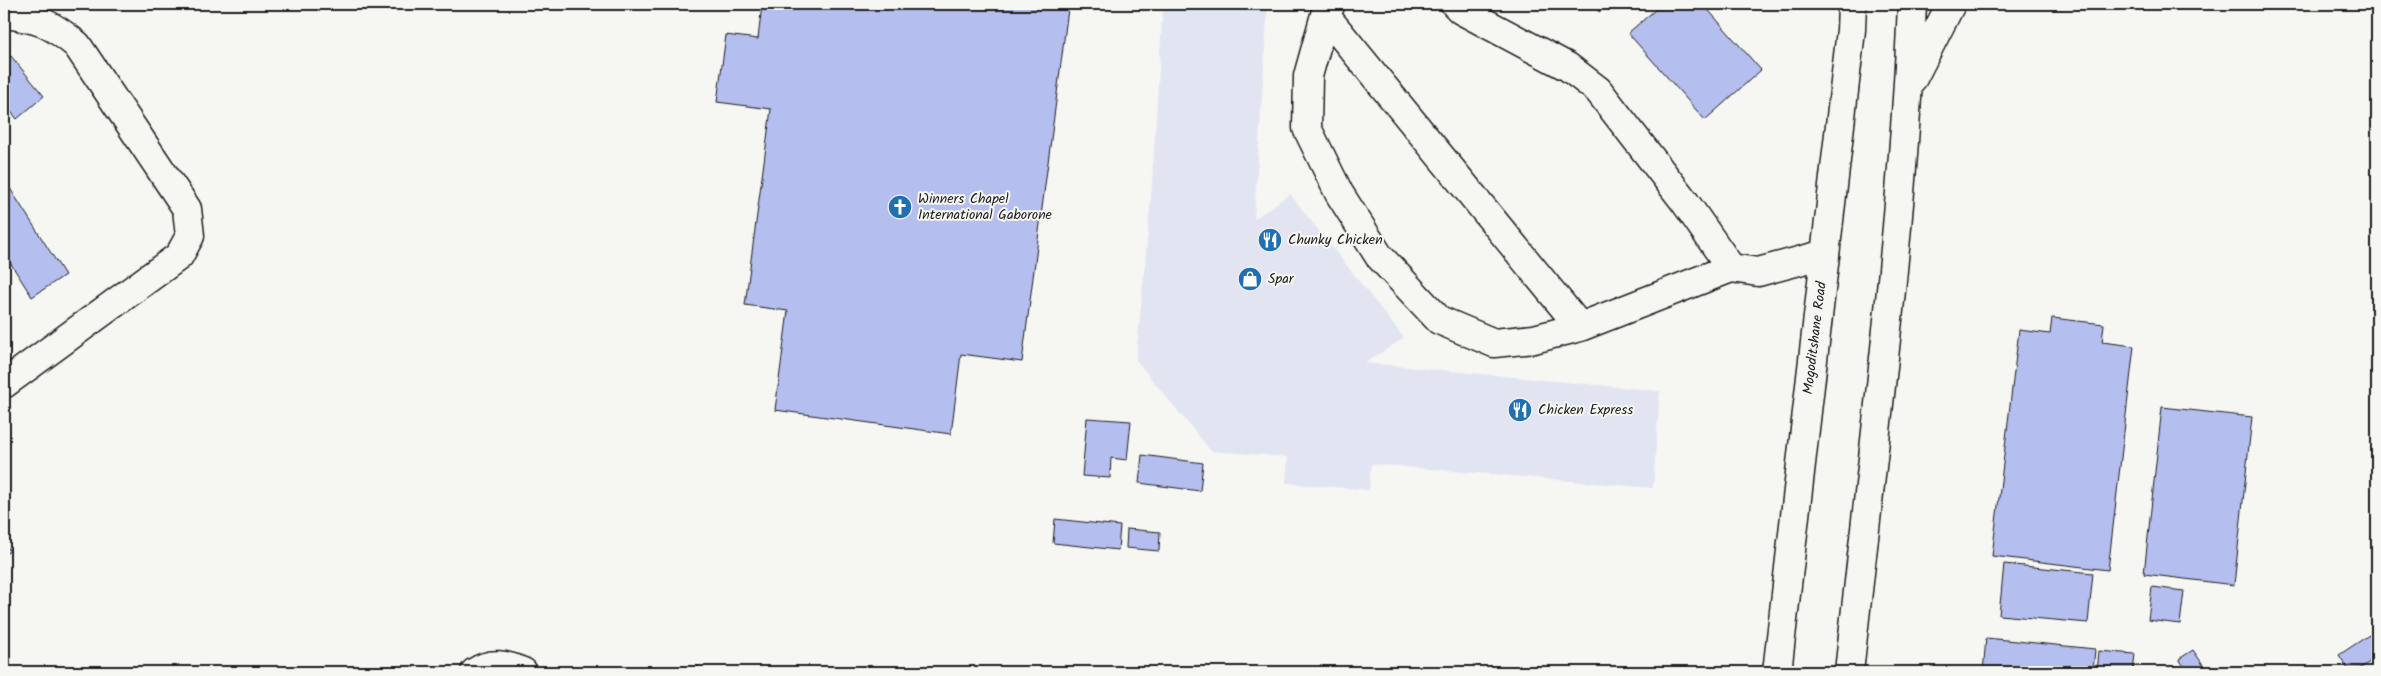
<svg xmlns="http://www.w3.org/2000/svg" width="2381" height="676" font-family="Kalam,sans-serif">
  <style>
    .built { fill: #e2e5f1 }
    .building { fill: #b4beef; stroke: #1c1c1c }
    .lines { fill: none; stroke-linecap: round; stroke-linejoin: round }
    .minor-casing { stroke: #1c1c1c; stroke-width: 31 }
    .major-casing { stroke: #1c1c1c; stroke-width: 31 }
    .minor { stroke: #f6f6f2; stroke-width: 28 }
    .major { stroke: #f6f6f2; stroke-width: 28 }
    .labels { text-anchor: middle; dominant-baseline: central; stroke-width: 4; stroke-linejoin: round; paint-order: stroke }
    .poi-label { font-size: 14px; fill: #1c1c1c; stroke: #f6f6f2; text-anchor: start }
    .street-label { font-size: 14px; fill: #1c1c1c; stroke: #f6f6f2 }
  </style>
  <rect width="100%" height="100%" fill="#f6f6f2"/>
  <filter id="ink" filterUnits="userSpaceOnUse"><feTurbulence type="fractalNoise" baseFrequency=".02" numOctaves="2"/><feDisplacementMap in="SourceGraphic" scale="10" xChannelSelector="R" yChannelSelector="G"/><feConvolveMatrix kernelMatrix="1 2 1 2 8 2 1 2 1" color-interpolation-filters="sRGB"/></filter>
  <g filter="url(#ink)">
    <path class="built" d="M1163 4H1268L1254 219 1290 194 1404 338 1365 363 1660 391 1653 488 1371 464 1369 490 1286 483 1288 457 1211 451 1136 360 1151 197Z"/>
    <path class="building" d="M762 4H1029L1068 9 1022 362 961 354 951 434 775 410 788 311 745 305 771 109 717 102 726 35 758 39Z
      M1593 4H1609L1599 12Z
      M1662 4H1703L1761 70 1705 120 1628 33Z
      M11 56 44 96 17 119 4 103V62Z
      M4 179 65 275 32 297 4 253Z
      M2052 318 2104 324 2102 342 2134 346 2108 570 1992 556 2019 330 2050 334Z
      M2162 407 2252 417 2234 585 2144 574Z
      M1087 418 1131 421 1127 460 1111 458 1110 478 1082 476Z
      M1142 455 1203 463 1200 491 1139 483Z
      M1055 519 1120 526 1118 550 1053 543Z
      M1127 529 1160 532 1159 551 1126 548Z
      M4 542 10 551 4 555Z
      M2004 564 2093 573 2088 623 1999 615Z
      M2152 587 2184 591 2180 624 2148 620Z
      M2369 635 2377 647V657L2355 672H2350L2339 655Z
      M1986 638 2095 649 2093 672H1983Z
      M2193 650 2204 666 2194 672H2188L2179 659Z
      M2099 651 2135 654 2133 672H2097Z
      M698 666 703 672H690Z"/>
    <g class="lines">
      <g class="minor-casing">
        <path id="minor" d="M1331 4 1325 15 1308 76 1307 128 1339 193 1379 256 1439 320 1494 343 1534 339 1580 327 1731 268
          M1455 4 1461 10 1568 67 1598 90 1685 202 1731 268 1758 272 1825 254
          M4 14C39 19 49 22 77 45L187 209 190 236 179 256 4 384
          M1325 15 1580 327
          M475 672C491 661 507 665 523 672"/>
      </g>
      <g class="major-casing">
        <path id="major" d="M1913 78 1951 4
          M1777 672 1851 30 1852 4
          M1849 672C1873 450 1903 227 1912 4"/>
      </g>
      <use href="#minor" class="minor"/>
      <use href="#major" class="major"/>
    </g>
  </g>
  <defs>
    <g id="church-disc" transform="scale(1.25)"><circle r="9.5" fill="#1f6fb2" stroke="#f6f6f2"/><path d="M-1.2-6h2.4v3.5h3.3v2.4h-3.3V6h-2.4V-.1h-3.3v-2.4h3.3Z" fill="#fff"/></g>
    <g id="restaurant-disc" transform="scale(1.25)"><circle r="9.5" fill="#1f6fb2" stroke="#f6f6f2"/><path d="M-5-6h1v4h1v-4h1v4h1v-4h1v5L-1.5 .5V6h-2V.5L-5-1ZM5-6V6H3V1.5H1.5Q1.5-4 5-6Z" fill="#fff"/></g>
    <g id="shop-disc" transform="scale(1.25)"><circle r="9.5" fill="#1f6fb2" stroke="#f6f6f2"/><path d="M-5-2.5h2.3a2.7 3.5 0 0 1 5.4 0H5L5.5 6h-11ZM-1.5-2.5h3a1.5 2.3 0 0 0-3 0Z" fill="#fff"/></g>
  </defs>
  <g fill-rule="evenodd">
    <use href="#church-disc" x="900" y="207"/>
    <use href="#restaurant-disc" x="1270" y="240"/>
    <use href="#shop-disc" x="1250" y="279"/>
    <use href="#restaurant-disc" x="1520" y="410"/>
  </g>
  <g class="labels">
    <g class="poi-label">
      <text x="918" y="199">Winners Chapel<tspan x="918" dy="16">International Gaborone</tspan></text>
      <text x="1288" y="240">Chunky Chicken</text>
      <text x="1268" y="279">Spar</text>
      <text x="1538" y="410">Chicken Express</text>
    </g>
    <g class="street-label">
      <text transform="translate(1815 338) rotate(-83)">Mogoditshane Road</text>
    </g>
  </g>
  <rect width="2381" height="676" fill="none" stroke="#f6f6f2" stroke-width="20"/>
  <rect x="10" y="10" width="2361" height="656" fill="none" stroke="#1c1c1c" stroke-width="2" filter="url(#ink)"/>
</svg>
